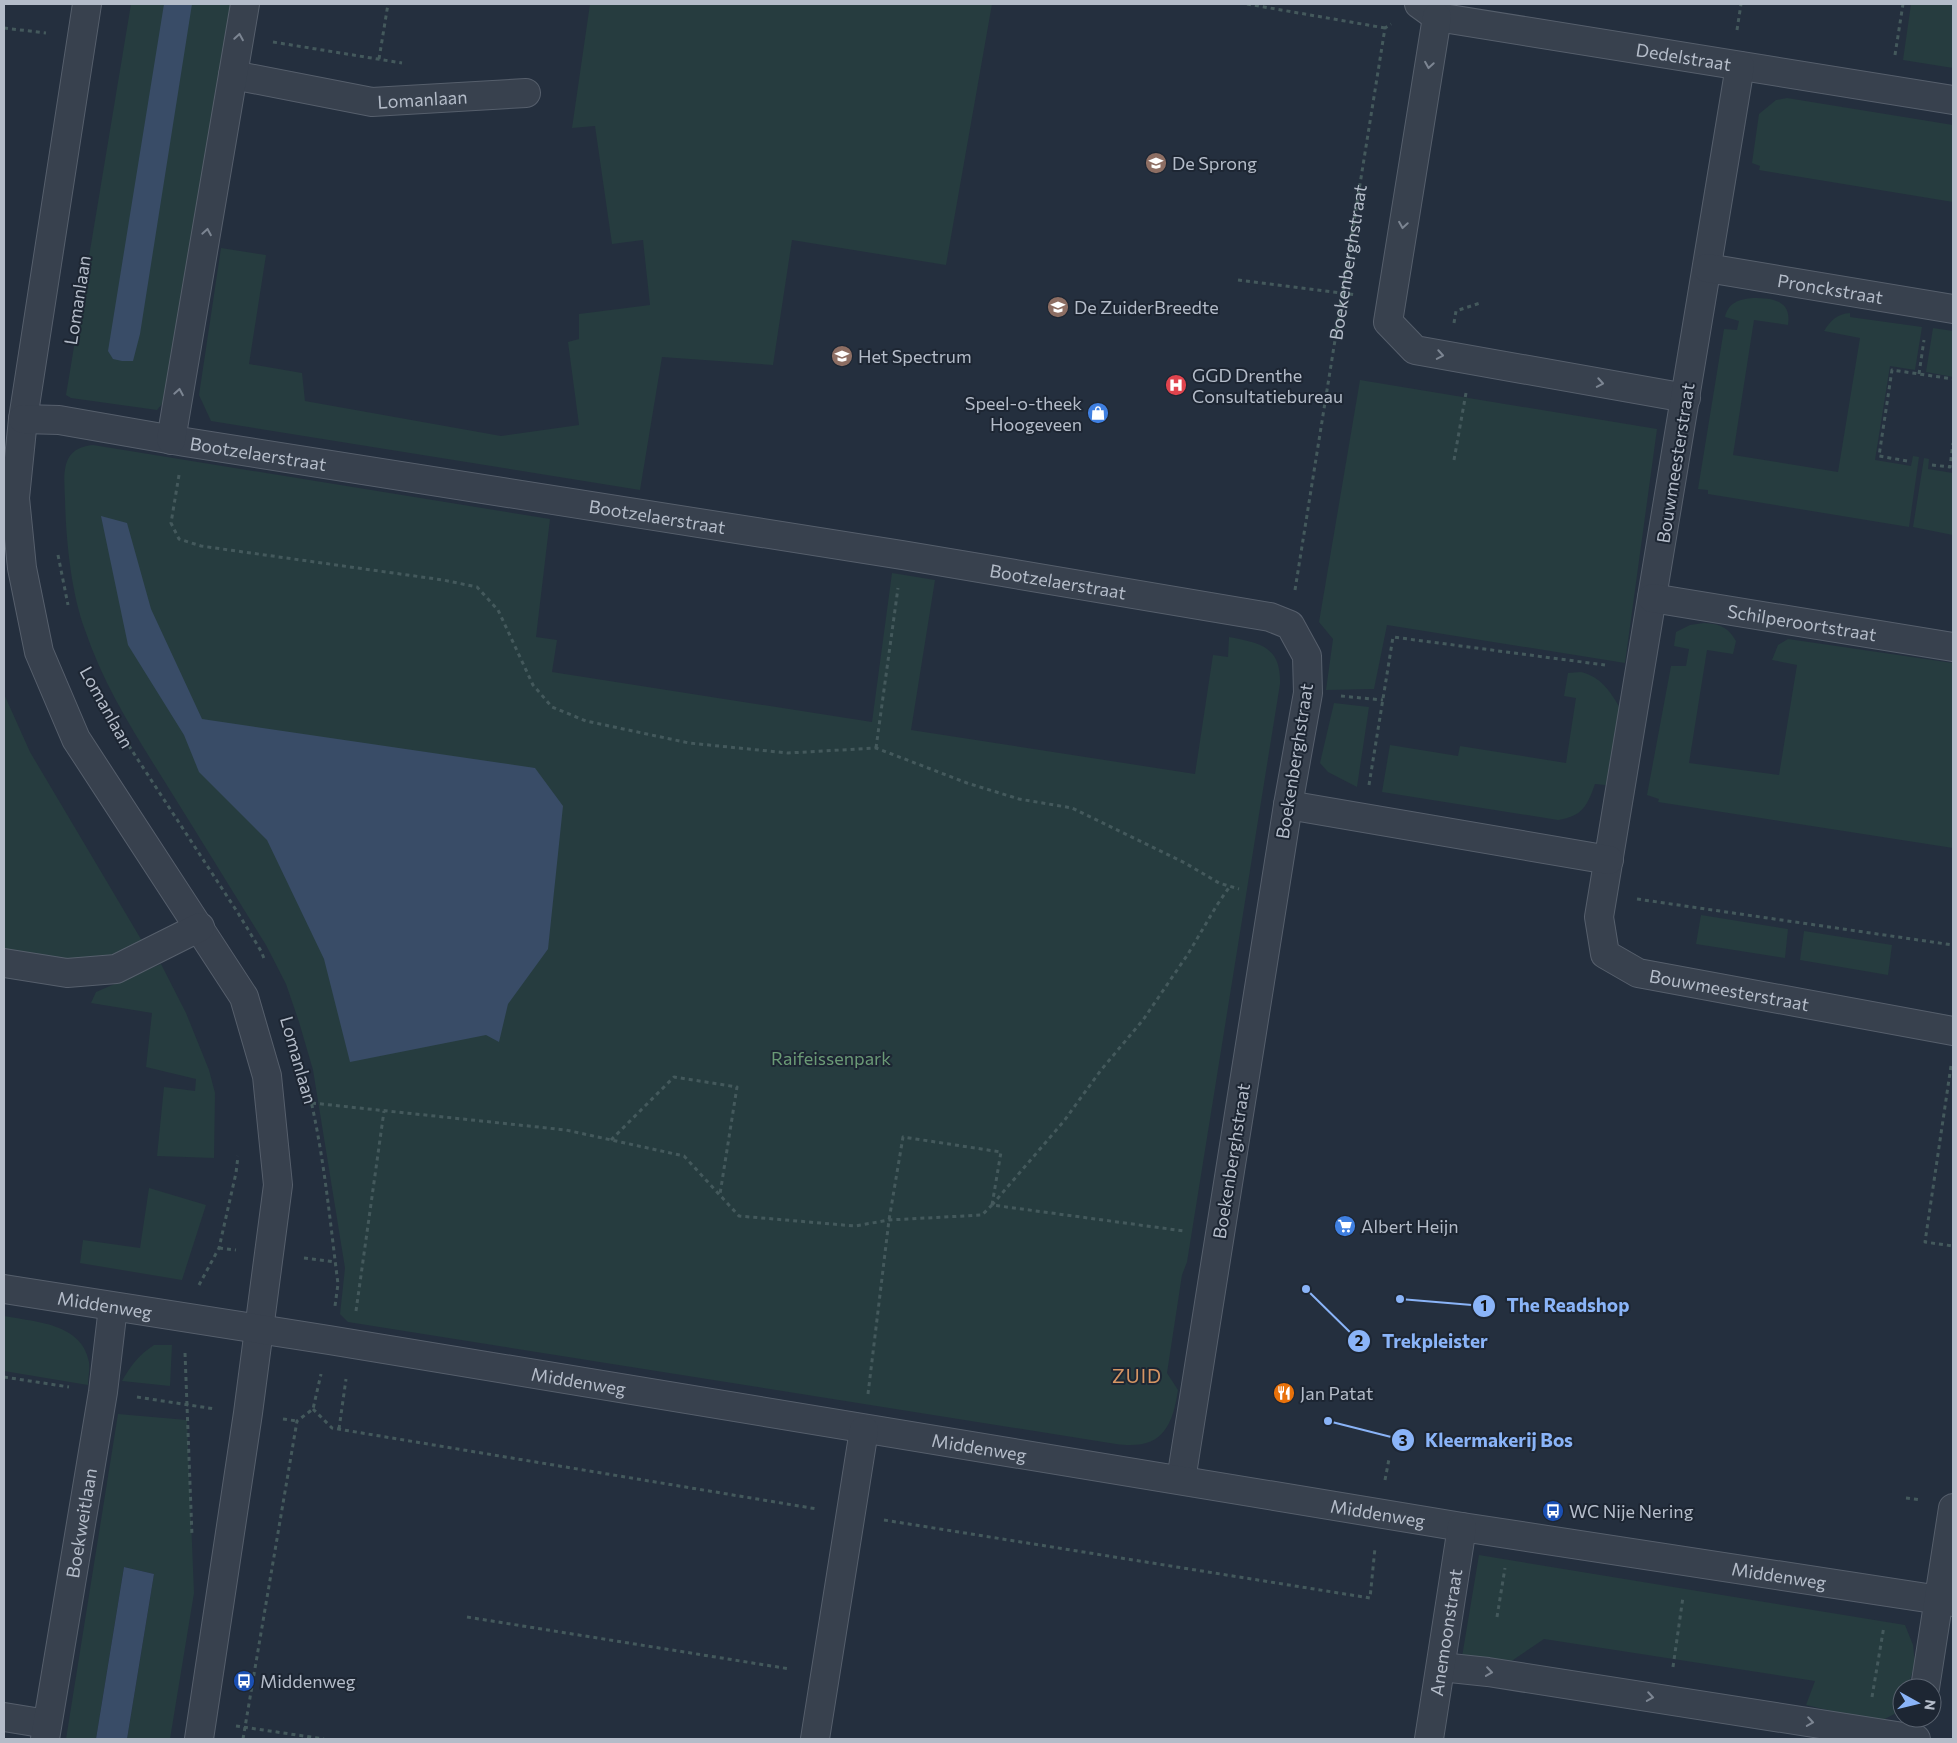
<svg xmlns="http://www.w3.org/2000/svg" width="1957" height="1743" font-family="Commissioner,sans-serif">
  <style>
    .green { fill: #263c3f }
    .water { fill: #394c67 }
    .lines { fill: none; stroke-linecap: round; stroke-linejoin: round }
    .minor-casing { stroke: #565f6c; stroke-width: 30 }
    .path { stroke: #44595c; stroke-width: 3; stroke-dasharray: 4 4; stroke-linecap: butt }
    .minor { stroke: #38414e; stroke-width: 28 }
    .oneway { stroke: #7c8592 }
    .labels { text-anchor: middle; dominant-baseline: central; stroke-width: 4; stroke-linejoin: round; paint-order: stroke }
    .street-label { font-size: 18px; fill: #b4bcc9; stroke: #1d2633 }
    .poi-label { font-size: 18px; fill: #b4bcc9; stroke: #1d2633; text-anchor: start }
    .park-label { font-size: 18px; fill: #6b9a76; stroke: #1d2633 }
    .neighbourhood-label { font-size: 19px; letter-spacing: 1px; fill: #d59563; stroke: #1d2633 }
    .leader { fill: none; stroke: #8ab4f8; stroke-width: 2 }
    .callout-dot { fill: #8ab4f8; stroke: #1d2633; stroke-width: 2 }
    .mark-label { font-size: 15px; text-anchor: middle; font-weight: bold; fill: #111 }
    .callout-label { font-size: 19px; text-anchor: middle; font-weight: bold; fill: #8ab4f8; stroke: #1d2633; stroke-width: 4; stroke-linejoin: round; paint-order: stroke }
  </style>
  <rect width="100%" height="100%" fill="#242f3e"/>
  <path class="green" d="M131 4H233L170 395 157 410 71 398 66 395Z
    M590 4H992L946 265 792 240 773 365 662 357 640 490 211 421 199 395 221 248 266 255 249 364 302 373 305 401 501 436 579 425 568 342 579 339V314L650 305 643 240 612 244 595 126 572 128Z
    M1911 4H1953V68L1903 60Z
    M1787 98 1953 125V202L1759 170 1760 166 1752 163 1759 114 1776 100Z
    M1753 298C1772 298 1792 300 1788 325L1754 320 1733 455 1838 472 1860 338 1824 331C1831 320 1837 314 1850 313V317L1922 327 1915 370 1890 366 1875 460 1911 466 1913 456 1919 457 1909 527 1708 494V490L1698 489 1724 329 1737 330 1739 321 1725 317C1728 303 1739 299 1753 298Z
    M1933 328 1953 331V377L1926 372Z
    M1360 380 1657 429 1625 663 1387 625 1374 689 1326 690 1333 639 1319 622Z
    M93 445 550 519 536 637 557 640 552 672 872 722 892 573 935 580 911 730 1195 774 1213 655 1228 657 1229 637C1260 643 1281 646 1280 684L1187 1262 1182 1275 1167 1373 1178 1390C1172 1430 1160 1450 1116 1444L348 1322 340 1314 345 1268 313 1070 299 1022 286 984 266 945C233 892 201 840 168 787 137 737 104 687 85 630 71 592 66 540 65 500 64 474 60 448 93 445Z
    M1924 458 1929 459 1928 469 1953 473V535L1913 527Z
    M1704 623C1720 624 1728 627 1736 641L1733 654 1707 650 1689 763 1779 775 1797 665 1772 660 1778 645 1788 639 1953 663V848L1658 802 1659 799 1647 795 1671 666H1686L1689 649 1674 646 1676 632 1690 625Z
    M1581 672C1601 677 1610 691 1620 708L1606 785 1595 784C1587 806 1583 816 1558 820L1382 792 1390 745 1458 756 1460 746 1566 763 1576 698 1564 696 1568 673Z
    M4 694 30 752 145 946 107 963 4 954Z
    M1334 703 1369 707 1357 787 1328 772 1320 763Z
    M1701 915 1788 929 1785 958 1696 944Z
    M1804 931 1892 945 1888 975 1800 960Z
    M161 964 186 1013 209 1070 215 1093 214 1158 157 1156 164 1087 195 1091 196 1079 146 1067 152 1013 91 1003 96 992Z
    M149 1188 206 1205 182 1280 80 1263 83 1240 140 1248Z
    M4 1316C35 1322 82 1323 89 1362 90 1369 88 1378 88 1385L4 1371Z
    M154 1345H172L170 1386 122 1381C131 1365 139 1355 154 1345Z
    M118 1414 187 1420 194 1593 170 1739H127L154 1574 124 1567 96 1739H66Z
    M1479 1555 1905 1625 1913 1645 1915 1665 1907 1688H1902V1701L1898 1712 1879 1722 1806 1705 1815 1681 1544 1639 1507 1664 1462 1657Z"/>
  <path class="water" d="M164 4H192L140 334 133 361H122L113 359 108 351Z
    M101 516 127 523 151 609 202 719 535 768 563 806 548 949 508 1004 499 1042 486 1035 350 1062 324 959 267 840 199 772 184 735 128 645Z
    M124 1567 154 1574 127 1739H96Z"/>
  <g class="lines">
    <g class="minor-casing">
      <g id="minor">
        <path d="M87 4 23 419 15 498 22 568 39 652 76 739 244 997 267 1076 278 1185 248 1413 199 1739"/>
        <path id="s2" d="M1419 4 1437 17 1953 100"/>
        <path d="M1437 17 1388 322 1415 350 1686 398"/>
        <path id="s3" d="M1740 66 1599 917 1605 954 1638 973 1953 1031"/>
        <path id="s4" d="M233 75 372 102 526 93"/>
        <path id="s5" d="M1707 268 1953 309"/>
        <path id="s6" d="M23 419 59 420 185 442 902 555 1270 617 1290 625 1307 656 1308 693 1288 805 1181 1480"/>
        <path d="M171 440 245 4"/>
        <path id="s7" d="M1652 598 1953 647"/>
        <path d="M1288 805 1609 860"/>
        <path d="M4 963 67 973 116 969 200 927"/>
        <path id="s8" d="M4 1289 329 1340 1462 1527 1953 1602"/>
        <path d="M1441 1667 1488 1672 1916 1739"/>
        <path d="M1925 1688 1953 1508"/>
        <path d="M4 1717 47 1724"/>
        <path id="s9" d="M45 1739 103 1392 113 1307"/>
        <path d="M815 1739 864 1430"/>
        <path id="s10" d="M1429 1739 1462 1527"/>
      </g>
    </g>
    <g class="path">
      <path d="M1247 4 1385 28"/>
      <path d="M4 28 46 33"/>
      <path d="M1737 30 1741 4"/>
      <path d="M273 42 402 63"/>
      <path d="M1895 55 1903 4"/>
      <path d="M379 59 388 4"/>
      <path d="M1238 280 1357 295"/>
      <path d="M1454 323 1456 311 1480 303"/>
      <path d="M1919 374 1924 340"/>
      <path d="M1454 460 1466 393"/>
      <path d="M1907 461 1879 456 1892 370 1953 379"/>
      <path d="M1932 465 1950 467 1953 443"/>
      <path d="M179 475 171 523 179 539 201 546 443 580 477 587 498 610 533 685 552 707 586 721 689 743 788 753 876 748 967 783 1019 799 1072 808 1185 863 1219 883 1239 889"/>
      <path d="M58 555 68 605"/>
      <path id="s1" d="M1295 590 1385 28 1391 24"/>
      <path d="M1341 696 1383 700"/>
      <path d="M99 698 112 720 238 913 261 951 265 961"/>
      <path d="M876 748 898 588"/>
      <path d="M1369 785 1393 637 1605 665"/>
      <path d="M1637 899 1953 945"/>
      <path d="M1951 1066 1925 1242 1953 1246"/>
      <path d="M304 1073C323 1142 329 1214 338 1284L335 1306"/>
      <path d="M312 1103 566 1130 684 1156 739 1216 855 1226 889 1220 982 1215 992 1205 1184 1231"/>
      <path d="M611 1140 674 1077 737 1087 720 1194"/>
      <path d="M992 1205 1064 1121 1101 1070 1143 1020 1188 954 1217 905 1230 886"/>
      <path d="M219 1248 236 1250"/>
      <path d="M304 1258 335 1262"/>
      <path d="M199 1285 219 1248 236 1173 238 1156"/>
      <path d="M356 1311 384 1111"/>
      <path d="M185 1353 192 1536"/>
      <path d="M4 1377 69 1387"/>
      <path d="M868 1394 889 1220 903 1137 1001 1152 992 1205"/>
      <path d="M137 1397 215 1409"/>
      <path d="M313 1409 332 1428 817 1509"/>
      <path d="M283 1419 297 1421"/>
      <path d="M339 1429 346 1379"/>
      <path d="M1385 1480 1389 1459"/>
      <path d="M1906 1498 1921 1500"/>
      <path d="M884 1520 1370 1598 1375 1548"/>
      <path d="M467 1617 790 1669"/>
      <path d="M1497 1617 1505 1568"/>
      <path d="M1673 1667 1683 1597"/>
      <path d="M1872 1697 1884 1626"/>
      <path d="M236 1726 324 1739"/>
      <path d="M243 1739 297 1421 313 1409 321 1374"/>
    </g>
    <use href="#minor" class="minor"/>
  </g>
  <defs><path id="oneway-chevron" d="M-2-3.5L2.5 0L-2 3.5" fill="none" stroke-width="1.6" stroke-linecap="round" stroke-linejoin="round" transform="scale(1.25)"/></defs>
  <g class="oneway">
    <use href="#oneway-chevron" transform="translate(239 37) rotate(-81)"/>
    <use href="#oneway-chevron" transform="translate(1429 65) rotate(99)"/>
    <use href="#oneway-chevron" transform="translate(1403 225) rotate(99)"/>
    <use href="#oneway-chevron" transform="translate(207 232) rotate(-80)"/>
    <use href="#oneway-chevron" transform="translate(1440 355) rotate(10)"/>
    <use href="#oneway-chevron" transform="translate(1600 383) rotate(10)"/>
    <use href="#oneway-chevron" transform="translate(179 392) rotate(-80)"/>
    <use href="#oneway-chevron" transform="translate(1489 1672) rotate(8)"/>
    <use href="#oneway-chevron" transform="translate(1650 1697) rotate(9)"/>
    <use href="#oneway-chevron" transform="translate(1810 1722) rotate(9)"/>
  </g>
  <defs>
    <g id="school-disc" transform="scale(1.125)"><circle r="9.5" fill="#8d6e63" stroke="#1d2633"/><path d="M0-5L7-2L0 1L-7-2ZM-4 1L0 2.5L4 1V4Q0 6-4 4Z" fill="#fff"/></g>
    <g id="hospital-disc" transform="scale(1.125)"><circle r="9.5" fill="#e0444e" stroke="#1d2633"/><path d="M-5-5h3v3.5h4V-5h3V5h-3V1.5h-4V5h-3Z" fill="#fff"/></g>
    <g id="shop-disc" transform="scale(1.125)"><circle r="9.5" fill="#3f7fe0" stroke="#1d2633"/><path d="M-5-2.5h2.3a2.7 3.5 0 0 1 5.4 0H5L5.5 6h-11ZM-1.5-2.5h3a1.5 2.3 0 0 0-3 0Z" fill="#fff"/></g>
    <g id="supermarket-disc" transform="scale(1.125)"><circle r="9.5" fill="#3f7fe0" stroke="#1d2633"/><path d="M-6-5.5h2.5l.6 2H6L4.5 2H-2.5L-4.4-4H-6ZM-1.5 3.2a1.3 1.3 0 1 0 .1 0ZM3 3.2a1.3 1.3 0 1 0 .1 0Z" fill="#fff"/></g>
    <g id="restaurant-disc" transform="scale(1.125)"><circle r="9.5" fill="#e8710a" stroke="#1d2633"/><path d="M-5-6h1v4h1v-4h1v4h1v-4h1v5L-1.5 .5V6h-2V.5L-5-1ZM5-6V6H3V1.5H1.5Q1.5-4 5-6Z" fill="#fff"/></g>
    <g id="bus-disc" transform="scale(1.125)"><circle r="9.5" fill="#1a4fb4" stroke="#1d2633"/><path d="M-5-6H5V4H4V6H2V4H-2V6H-4V4H-5ZM-3.5-4V0h7V-4ZM-3.5 1.2v1.5H-2V1.2ZM2 1.2v1.5H3.5V1.2Z" fill="#fff"/></g>
  </defs>
  <g fill-rule="evenodd">
    <use href="#school-disc" x="1156" y="163"/>
    <use href="#school-disc" x="1058" y="307"/>
    <use href="#school-disc" x="842" y="356"/>
    <use href="#hospital-disc" x="1176" y="385"/>
    <use href="#shop-disc" x="1098" y="413"/>
    <use href="#supermarket-disc" x="1345" y="1226"/>
    <use href="#restaurant-disc" x="1284" y="1393"/>
    <use href="#bus-disc" x="1553" y="1511"/>
    <use href="#bus-disc" x="244" y="1681"/>
  </g>
  <g class="labels">
    <g class="street-label">
      <text stroke="none"><textPath href="#s2" startOffset="272">Dedelstraat</textPath></text>
      <text stroke="none"><textPath href="#s4" startOffset="192">Lomanlaan</textPath></text>
      <text stroke="none"><textPath href="#s1" startOffset="332">Boekenberghstraat</textPath></text>
      <text stroke="none"><textPath href="#s5" startOffset="125">Pronckstraat</textPath></text>
      <text transform="translate(77 300) rotate(-81)">Lomanlaan</text>
      <text stroke="none"><textPath href="#s6" startOffset="238">Bootzelaerstraat</textPath></text>
      <text transform="translate(1675 463) rotate(-81)">Bouwmeesterstraat</text>
      <text stroke="none"><textPath href="#s6" startOffset="642">Bootzelaerstraat</textPath></text>
      <text stroke="none"><textPath href="#s6" startOffset="1048">Bootzelaerstraat</textPath></text>
      <text stroke="none"><textPath href="#s7" startOffset="152">Schilperoortstraat</textPath></text>
      <text transform="translate(107 707) rotate(61)">Lomanlaan</text>
      <text transform="translate(1294 761) rotate(-81)">Boekenberghstraat</text>
      <text stroke="none"><textPath href="#s3" startOffset="1031">Bouwmeesterstraat</textPath></text>
      <text transform="translate(299 1060) rotate(74)">Lomanlaan</text>
      <text transform="translate(1231 1161) rotate(-81)">Boekenberghstraat</text>
      <text stroke="none"><textPath href="#s8" startOffset="102">Middenweg</textPath></text>
      <text stroke="none"><textPath href="#s8" startOffset="582">Middenweg</textPath></text>
      <text stroke="none"><textPath href="#s8" startOffset="988">Middenweg</textPath></text>
      <text stroke="none"><textPath href="#s8" startOffset="1392">Middenweg</textPath></text>
      <text stroke="none"><textPath href="#s9" startOffset="219">Boekweitlaan</textPath></text>
      <text stroke="none"><textPath href="#s8" startOffset="1798">Middenweg</textPath></text>
      <text stroke="none"><textPath href="#s10" startOffset="108">Anemoonstraat</textPath></text>
    </g>
    <g class="poi-label">
      <text x="1172" y="163">De Sprong</text>
      <text x="1074" y="307">De ZuiderBreedte</text>
      <text x="858" y="356">Het Spectrum</text>
      <text x="1192" y="375">GGD Drenthe<tspan x="1192" dy="21">Consultatiebureau</tspan></text>
      <text x="1082" y="403" text-anchor="end">Speel-o-theek<tspan x="1082" dy="21">Hoogeveen</tspan></text>
      <text x="1361" y="1226">Albert Heijn</text>
      <text x="1300" y="1393">Jan Patat</text>
      <text x="1569" y="1511">WC Nije Nering</text>
      <text x="260" y="1681">Middenweg</text>
    </g>
    <g class="park-label">
      <text x="831" y="1058">Raifeissenpark</text>
    </g>
    <g class="neighbourhood-label">
      <text x="1137" y="1375">ZUID</text>
    </g>
  </g>
  <path class="leader" d="M1400 1299L1484 1306M1306 1289L1359 1341M1328 1421L1403 1440"/>
  <g class="callout-dot">
    <circle cx="1400" cy="1299" r="5"/>
    <circle cx="1306" cy="1289" r="5"/>
    <circle cx="1328" cy="1421" r="5"/>
    <circle cx="1484" cy="1306" r="12"/>
    <circle cx="1359" cy="1341" r="12"/>
    <circle cx="1403" cy="1440" r="12"/>
  </g>
  <g class="mark-label">
    <text x="1484" y="1311">1</text>
    <text x="1359" y="1346">2</text>
    <text x="1403" y="1446">3</text>
  </g>
  <g class="callout-label">
    <text x="1568" y="1312">The Readshop</text>
    <text x="1435" y="1348">Trekpleister</text>
    <text x="1499" y="1447">Kleermakerij Bos</text>
  </g>
  <rect width="1957" height="1743" fill="none" stroke="#b4bcc9" stroke-width="10"/>
  <g transform="translate(1917 1703) rotate(98)"><circle r="24" fill="#1d2633" stroke="#59626f"/>
  <path d="M0-4L9 19L0 12L-9 19Z" fill="#8ab4f8"/>
  <text y="-8" font-size="14" font-weight="bold" text-anchor="middle" fill="#b4bcc9">N</text>
  </g>
</svg>
